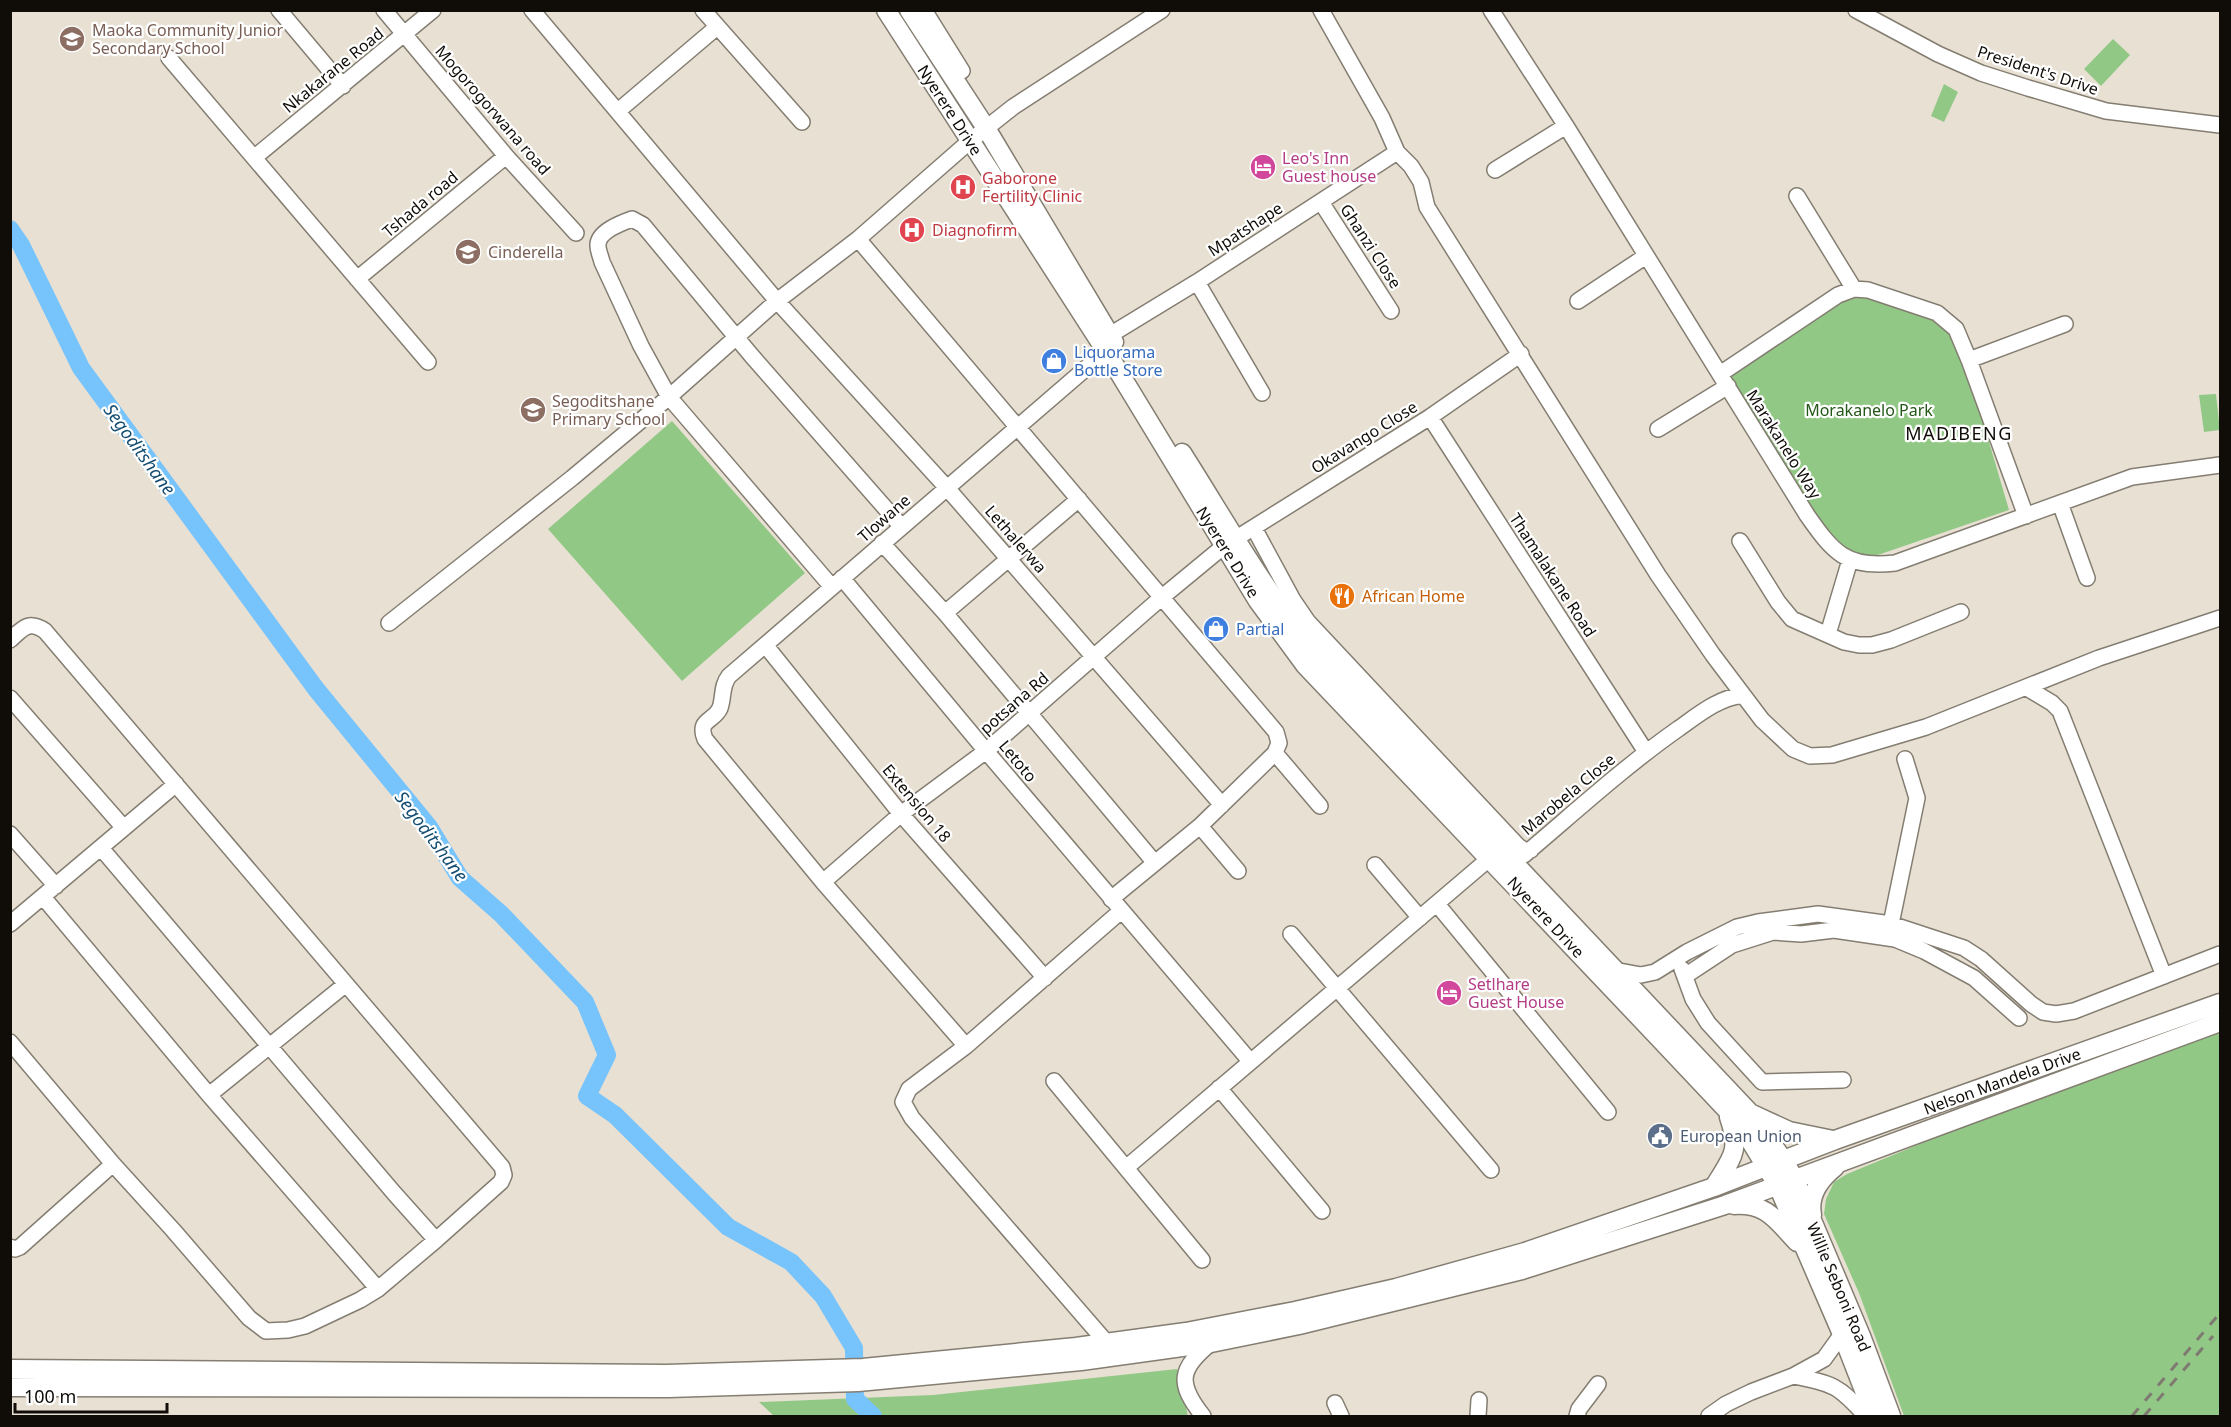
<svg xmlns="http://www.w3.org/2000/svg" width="2231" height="1427" font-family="'Noto Sans',sans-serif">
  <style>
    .green { fill: #92c886 }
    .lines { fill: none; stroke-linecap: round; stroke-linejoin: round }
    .river { stroke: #77c3fc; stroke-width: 18 }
    .minor-casing { stroke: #847d71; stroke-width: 18 }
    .major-casing { stroke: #847d71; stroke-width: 21 }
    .minor { stroke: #fff; stroke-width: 15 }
    .major { stroke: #fff; stroke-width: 18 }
    .rail { stroke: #7f7a71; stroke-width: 3; stroke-dasharray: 10 10; stroke-linecap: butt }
    .labels { text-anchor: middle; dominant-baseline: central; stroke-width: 4.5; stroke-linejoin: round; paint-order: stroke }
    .education-label { font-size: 16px; fill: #785e54; stroke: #fff; text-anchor: start }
    .street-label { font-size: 16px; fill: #100d09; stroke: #fff }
    .hotel-label { font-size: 16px; fill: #b23c85; stroke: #fff; text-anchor: start }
    .health-label { font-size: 16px; fill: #be3a42; stroke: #fff; text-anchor: start }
    .shop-label { font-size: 16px; fill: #366cbe; stroke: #fff; text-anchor: start }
    .park-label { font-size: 16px; fill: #235816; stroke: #fff }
    .food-label { font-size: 16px; fill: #c56008; stroke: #fff; text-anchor: start }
    .service-label { font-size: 16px; fill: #4e5e75; stroke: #fff; text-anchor: start }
    .neighbourhood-label { font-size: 18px; letter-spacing: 1.5px; fill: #100d09; stroke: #fff }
    .water-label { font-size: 18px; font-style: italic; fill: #144d72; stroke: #fff }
  </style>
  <rect width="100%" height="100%" fill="#e8e1d3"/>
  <path class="green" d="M2113 39 2130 55 2101 86 2084 69Z
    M1944 84 1958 92 1944 122 1931 116Z
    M1854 289 1956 329 2009 510 1872 557 1845 551 1826 542 1720 374Z
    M2216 394 2220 430 2204 432 2199 395Z
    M672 421 805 573 682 681 548 529Z
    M2220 1029V1416H1904L1859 1293 1824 1214 1826 1199 1834 1182 1847 1174 2012 1106Z
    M1177 1369 1188 1416H774L759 1402 933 1395Z"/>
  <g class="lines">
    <path class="river" d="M10 229 21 245 81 368 316 689 429 827 460 878 501 914 585 1002 607 1055 587 1096 615 1115 728 1227 791 1262 823 1296 854 1348 855 1399 873 1416"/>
    <g class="minor-casing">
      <path id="minor" d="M279 10 343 86
        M384 10 506 156 576 233
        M532 10 777 301 947 488 1222 805
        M703 10 802 122
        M924 10 962 71
        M1321 10 1382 118 1397 152 1411 166 1421 182 1427 207 1658 575 1713 655 1762 720 1793 749 1810 756 1832 755 1926 727 2099 658 2220 618
        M1491 10 1566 126 1807 515C1833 552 1846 569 1895 563L2132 477 2220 465
        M1856 10 1938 54 1981 73 2028 88 2106 111 2220 125
        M169 58 428 362
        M618 111 717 27
        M255 157 433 10
        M1495 170 1566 126
        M1797 196 1854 289
        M1321 202 1391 311
        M858 239C998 402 1136 568 1276 732L1279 743 1275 753 1200 826 1111 899
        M357 279 506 156
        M1197 282 1262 393
        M1578 301 1646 256
        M1110 335 1197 282 1397 152
        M1969 360 2065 324
        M1720 374 1838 295 1854 289 1868 290 1937 313 1956 329 1969 360 2026 516
        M1430 417 1646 752
        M1658 429 1728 386
        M2060 503 2087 578
        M1254 528 1293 600 1308 622 1518 846 1524 850H1531
        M1740 541 1778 602 1792 619 1844 642 1859 645H1872L1891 640 1961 612
        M882 543 945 613 1155 863
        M842 578 986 751 1250 1061
        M832 587 669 397 641 346 602 262C601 257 598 251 598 246 597 232 621 223 632 219L643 225 751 355 901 526
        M945 613 1079 499
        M389 623 572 478 669 397 777 301 858 239 970 141 1013 107 1162 10
        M1828 634 1850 560
        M10 640C23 628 29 620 45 631L502 1167 504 1175 501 1182 436 1240 394 1193 101 848
        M766 646 901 814 1045 978
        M2027 688 2052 703 2060 711 2164 976
        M10 698 124 828
        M1275 753 1320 806
        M1200 826 1238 871
        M10 834 56 886
        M1524 855C1575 812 1624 767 1678 729 1698 715 1718 698 1743 695
        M1375 865 1420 918
        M823 882 901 814 986 751 1161 598 1224 546 1430 417 1521 354
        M43 897 209 1095 378 1289
        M1437 904 1608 1112
        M10 924 176 784
        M1891 924 1917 798 1905 759
        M1291 934 1491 1170
        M1682 969 1693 999 1708 1023 1762 1082 1843 1080
        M1614 970 1641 975 1655 972 1687 952 1737 927 1758 922 1818 914 1891 924 1964 948 1981 959 2031 1004 2043 1012 2056 1014 2074 1011 2220 954
        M1685 976 1732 945 1773 932 1801 934 1834 930 1895 939 1924 951 1974 978 2019 1018
        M10 1042 113 1164 20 1247 15 1249 10 1247
        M966 1046 823 882 705 739C697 719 714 722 720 708 724 697 721 686 729 676L1106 351
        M1054 1081 1202 1260
        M1219 1088 1322 1211
        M209 1095 346 984
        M113 1164 173 1230 249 1318 266 1331 288 1330 305 1326 360 1300 378 1289 436 1240
        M1127 1167 1490 858
        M1106 1342 912 1118 903 1102 909 1089 966 1046 1121 911
        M1793 1376C1834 1384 1838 1385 1866 1416
        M1335 1403 1341 1416
        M1203 1416C1177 1383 1179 1369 1211 1343
        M1478 1416 1479 1400
        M1577 1416 1579 1409 1598 1384
        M1709 1416 1726 1404 1751 1392 1793 1376 1824 1359 1842 1334"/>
    </g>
    <g class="major-casing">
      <path id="major" d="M886 10 1106 351 1258 601 1305 665 1660 1039 1727 1110 1748 1137 1778 1186 1842 1334 1874 1416
        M909 10 986 128 1114 342
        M1182 453C1224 519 1263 589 1313 650L1750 1113C1766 1135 1782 1156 1795 1180L1861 1336 1891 1416
        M1752 1114 1789 1131 1833 1140
        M1714 1187C1732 1157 1741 1152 1729 1117
        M1734 1205C1767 1203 1776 1220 1797 1242
        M1812 1215C1808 1195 1820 1179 1835 1167
        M10 1369 666 1374 863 1368 1076 1347 1186 1332 1295 1311 1396 1288 1525 1252 1714 1187 1835 1140 2220 1003
        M10 1387 669 1388 858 1382 1081 1361 1211 1343 1299 1325 1522 1270 1725 1205 2220 1022"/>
    </g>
    <use href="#minor" class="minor"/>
    <use href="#major" class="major"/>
    <path class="rail" d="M2132 1416 2220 1313
      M2144 1416 2213 1336"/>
  </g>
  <defs>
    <g id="school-disc" transform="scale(1.35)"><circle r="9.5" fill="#8d6e63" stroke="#fff"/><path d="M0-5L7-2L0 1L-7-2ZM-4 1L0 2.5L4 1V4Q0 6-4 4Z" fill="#fff"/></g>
    <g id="hotel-disc" transform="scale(1.35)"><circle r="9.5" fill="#d1479c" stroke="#fff"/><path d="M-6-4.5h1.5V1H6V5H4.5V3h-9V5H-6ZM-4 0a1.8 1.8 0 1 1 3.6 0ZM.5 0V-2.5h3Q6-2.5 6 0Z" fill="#fff"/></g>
    <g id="hospital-disc" transform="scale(1.35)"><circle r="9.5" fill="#e0444e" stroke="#fff"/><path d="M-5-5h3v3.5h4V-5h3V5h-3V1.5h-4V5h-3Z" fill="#fff"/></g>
    <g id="shop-disc" transform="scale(1.35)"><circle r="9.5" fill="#3f7fe0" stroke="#fff"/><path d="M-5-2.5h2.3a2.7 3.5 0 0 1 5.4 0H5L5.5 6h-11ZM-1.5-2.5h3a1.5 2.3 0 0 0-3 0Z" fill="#fff"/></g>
    <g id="restaurant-disc" transform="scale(1.35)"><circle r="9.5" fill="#e8710a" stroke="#fff"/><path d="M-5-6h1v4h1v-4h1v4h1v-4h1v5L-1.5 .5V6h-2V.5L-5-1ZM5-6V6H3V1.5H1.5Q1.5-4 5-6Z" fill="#fff"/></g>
    <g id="civic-disc" transform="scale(1.35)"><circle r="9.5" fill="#5c6f8a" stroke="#fff"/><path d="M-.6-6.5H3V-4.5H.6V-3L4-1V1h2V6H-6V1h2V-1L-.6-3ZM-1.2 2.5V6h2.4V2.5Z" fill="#fff"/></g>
  </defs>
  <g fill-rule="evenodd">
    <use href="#school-disc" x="72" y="39"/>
    <use href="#hotel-disc" x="1263" y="167"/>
    <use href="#hospital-disc" x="963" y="187"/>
    <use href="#hospital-disc" x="912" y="230"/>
    <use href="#school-disc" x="468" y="252"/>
    <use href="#shop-disc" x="1054" y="361"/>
    <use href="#school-disc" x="533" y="410"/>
    <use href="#restaurant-disc" x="1342" y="596"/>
    <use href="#shop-disc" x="1216" y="629"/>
    <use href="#hotel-disc" x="1449" y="993"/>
    <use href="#civic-disc" x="1660" y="1136"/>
  </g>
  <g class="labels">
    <g class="education-label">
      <text x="92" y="30">Maoka Community Junior<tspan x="92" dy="18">Secondary School</tspan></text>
      <text x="488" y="252">Cinderella</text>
      <text x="552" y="401">Segoditshane<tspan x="552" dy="18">Primary School</tspan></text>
    </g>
    <g class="street-label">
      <text transform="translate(333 70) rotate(-39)">Nkakarane Road</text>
      <text transform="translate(2038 70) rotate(18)">President's Drive</text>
      <text transform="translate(493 110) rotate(49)">Mogorogorwana road</text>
      <text transform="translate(950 110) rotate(57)">Nyerere Drive</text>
      <text transform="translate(420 204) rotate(-40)">Tshada road</text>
      <text transform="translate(1245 229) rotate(-33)">Mpatshape</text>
      <text transform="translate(1371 246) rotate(57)">Ghanzi Close</text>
      <text transform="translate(1364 437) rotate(-32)">Okavango Close</text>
      <text transform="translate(1784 444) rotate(58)">Marakanelo Way</text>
      <text transform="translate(884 518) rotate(-41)">Tlowane</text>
      <text transform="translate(1016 539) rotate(49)">Lethalerwa</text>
      <text transform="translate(1228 552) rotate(58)">Nyerere Drive</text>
      <text transform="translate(1553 575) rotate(57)">Thamalakane Road</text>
      <text transform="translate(1014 703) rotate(-41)">potsana Rd</text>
      <text transform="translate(1018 761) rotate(50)">Letoto</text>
      <text transform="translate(1568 794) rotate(-40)">Marobela Close</text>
      <text transform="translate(917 803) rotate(50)">Extension 18</text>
      <text transform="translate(1546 917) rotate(47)">Nyerere Drive</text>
      <text transform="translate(2002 1081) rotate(-20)">Nelson Mandela Drive</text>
      <text transform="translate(1839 1287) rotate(67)">Willie Seboni Road</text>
    </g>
    <g class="hotel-label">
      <text x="1282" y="158">Leo's Inn<tspan x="1282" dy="18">Guest house</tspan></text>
      <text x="1468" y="984">Setlhare<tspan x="1468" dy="18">Guest House</tspan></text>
    </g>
    <g class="health-label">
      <text x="982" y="178">Gaborone<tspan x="982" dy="18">Fertility Clinic</tspan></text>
      <text x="932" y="230">Diagnofirm</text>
    </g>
    <g class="shop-label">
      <text x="1074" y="352">Liquorama<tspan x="1074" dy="18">Bottle Store</tspan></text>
      <text x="1236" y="629">Partial</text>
    </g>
    <g class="park-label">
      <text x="1869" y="410">Morakanelo Park</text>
    </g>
    <g class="food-label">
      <text x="1362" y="596">African Home</text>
    </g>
    <g class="service-label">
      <text x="1680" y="1136">European Union</text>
    </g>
    <g class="neighbourhood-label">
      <text x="1959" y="433">MADIBENG</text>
    </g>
    <g class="water-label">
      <text transform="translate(140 449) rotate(54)">Segoditshane</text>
      <text transform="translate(432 836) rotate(53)">Segoditshane</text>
    </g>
  </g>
  <rect width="2231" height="1427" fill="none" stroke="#100d09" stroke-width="24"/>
  <path d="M15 1403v9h152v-9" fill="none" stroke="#100d09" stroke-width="3"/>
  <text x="24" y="1403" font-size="18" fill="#100d09" stroke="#ffffff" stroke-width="4.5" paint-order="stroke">100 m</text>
</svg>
